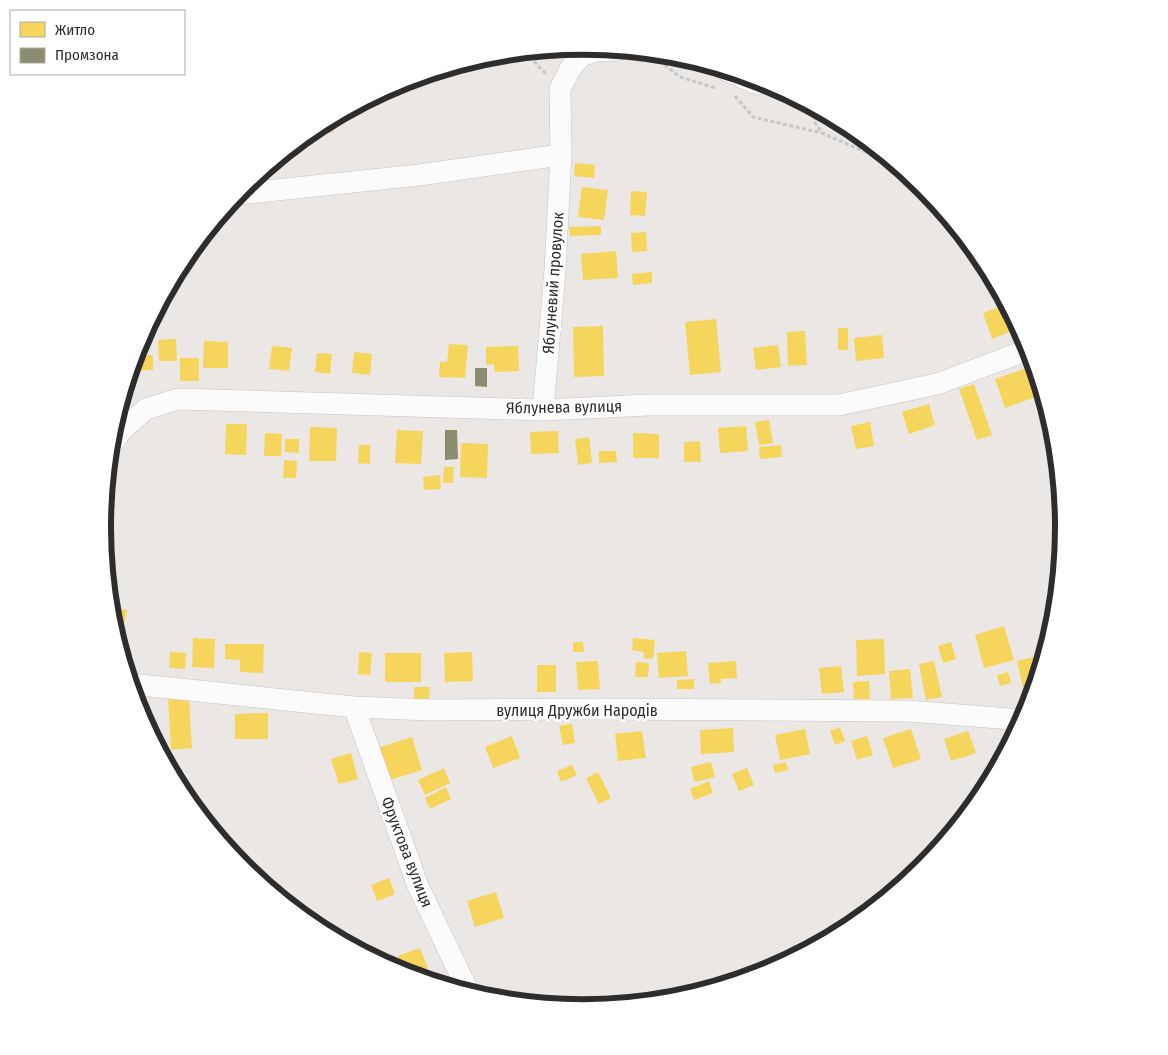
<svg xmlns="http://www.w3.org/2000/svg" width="1168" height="1055" font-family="'Fira Sans Condensed',sans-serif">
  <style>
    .homes { fill: #f6d55c }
    .industry { fill: #8c8c6e }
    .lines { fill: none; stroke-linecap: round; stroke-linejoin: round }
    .minor-casing { stroke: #c5c4c5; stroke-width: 22 }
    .path { stroke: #c7c7c7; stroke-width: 3; stroke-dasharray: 4 2.5; stroke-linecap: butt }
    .minor { stroke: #fcfbfb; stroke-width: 21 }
    .labels { text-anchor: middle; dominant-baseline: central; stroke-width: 5; stroke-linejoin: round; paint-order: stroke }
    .street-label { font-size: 16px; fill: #2d2d2d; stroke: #fff }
    .rim { fill: none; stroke: #2d2d2d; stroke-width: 6 }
  </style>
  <rect width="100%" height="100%" fill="#eae7e5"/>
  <path class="homes" d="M332 119 333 132 308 135 317 127Z
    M575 163 595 165 594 178 574 176Z
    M582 187 608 190 604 220 578 217Z
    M631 191 647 192 645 216 630 215Z
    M601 226V235L570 236 569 227Z
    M646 232 647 251 632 252 631 233Z
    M616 251 618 278 583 280 581 254Z
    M652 272V283L633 285 632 274Z
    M1007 304 1020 328 992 339 983 313Z
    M716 319 721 372 690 375 685 322Z
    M603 326 604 376 574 377 573 327Z
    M838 328H848V350H838Z
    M805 331 807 365 788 366 787 332Z
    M882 335 884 358 856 361 854 338Z
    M176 339 177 361H159L158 340Z
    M204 341 228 342V368H203Z
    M449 344 468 345 465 378 439 377 440 362H447Z
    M778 345 781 367 756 370 753 348Z
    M272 346 292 348 289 371 269 369Z
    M518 346 519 371 495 372 494 364 486 365V347Z
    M354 352 372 354 370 375 352 373Z
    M317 353 332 354 330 374 315 372Z
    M136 355H153V370L131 371Z
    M180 358H199V381H180Z
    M1035 365 1044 394 1005 408 995 379Z
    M974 384 992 435 977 440 959 389Z
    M929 404 935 425 909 434 902 412Z
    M769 420 773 443 759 445 755 422Z
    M870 422 874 446 856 449 851 426Z
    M226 424H247L246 455 225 454Z
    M746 426 748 451 720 453 718 428Z
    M310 427 337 428 336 461H309Z
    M397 430 423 431 421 464 395 463Z
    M558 431 559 453 531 454 530 432Z
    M265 433 282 434 281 456H264Z
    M633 433 659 434V458H633Z
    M589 437 592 463 578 465 575 439Z
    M285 439H299V453L285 452Z
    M700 441 701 462H684V442Z
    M461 443 488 444 487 478 460 477Z
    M359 445H370V464L358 463Z
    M781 445 782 457 760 459 759 447Z
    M599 451H616L617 462 599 463Z
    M284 460 297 461 296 478H283Z
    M444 467H454L453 483H443Z
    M440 475 441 489 424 490 423 477Z
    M111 607 127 610 122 635 116 633 112 621Z
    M1004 626 1014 660 984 668 975 635Z
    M193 638 215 639 214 668 192 667Z
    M633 638 655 640 653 659 643 658 644 652 632 650Z
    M884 639 885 674 857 676 856 640Z
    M573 642H583L584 652H573Z
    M951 642 956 659 943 663 938 646Z
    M225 644H264L263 673 240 672V660L225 659Z
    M686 651 688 676 659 678 657 653Z
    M170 652 186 653 185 669 169 668Z
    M359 652 372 653 370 675 358 674Z
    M472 652 473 681 445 682 444 653Z
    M385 653H421V682H385Z
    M1046 654 1037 684 1023 687 1017 661Z
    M598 661 600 689 578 690 576 662Z
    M736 661 737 678 721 679V683L710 684 708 663Z
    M934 661 942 697 926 700 919 664Z
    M636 662 649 663 648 677H635Z
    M537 665H556V692H537Z
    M841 666 844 692 822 694 819 668Z
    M910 669 913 698 891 699 889 671Z
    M1008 672 1011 683 1000 686 997 675Z
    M694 679V689H677V680Z
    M869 681 870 699H854L853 682Z
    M414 687H430L429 699H414Z
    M189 697 192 748 171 750 168 698Z
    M268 713V739H235V714Z
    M572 724 575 743 563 745 559 726Z
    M840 727 845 741 835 745 830 731Z
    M733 728 734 752 701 754 700 730Z
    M805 729 810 754 780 760 775 735Z
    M911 729 921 759 893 768 883 738Z
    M642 731 646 758 618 761 615 734Z
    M968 731 976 753 951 761 944 739Z
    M512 736 520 758 493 768 485 747Z
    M867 736 873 755 857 760 851 741Z
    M412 737 422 770 390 780 380 747Z
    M351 753 358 779 339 784 331 759Z
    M711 762 715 777 694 782 691 767Z
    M786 762 788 770 775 773 773 765Z
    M572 765 577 775 561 782 557 771Z
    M444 768 450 783 425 795 418 780Z
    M747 768 754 785 739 791 732 774Z
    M598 772 611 798 599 804 586 778Z
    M709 781 713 793 694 800 690 789Z
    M446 787 451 799 430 809 425 798Z
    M389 878 395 894 377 901 371 885Z
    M496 892 504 918 475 927 467 901Z
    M420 948 428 968 409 975 405 974 398 956Z"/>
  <path class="industry" d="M475 368H487V387L475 386Z
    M445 430H457L458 459 445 460Z"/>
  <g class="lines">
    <g class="minor-casing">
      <path id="minor" d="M723 69 754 83 771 84
        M238 194 419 175 561 155
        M543 410 555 271 561 155 560 89 570 69 581 56 596 51 618 50
        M110 449 120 432 146 409 178 399 543 410 649 405H839L937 384 1030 349
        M131 684 354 707 430 710 595 709 908 711 1024 720
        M354 707 418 886 469 993"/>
    </g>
    <path class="path" d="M525 52 546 74
      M649 53 680 77 715 88
      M735 96 753 117 822 133 900 167
      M819 110 814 121 822 133"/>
    <use href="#minor" class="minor"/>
  </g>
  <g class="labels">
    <g class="street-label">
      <text transform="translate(553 283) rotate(-86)">Яблуневий провулок</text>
      <text transform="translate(564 407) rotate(-1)">Яблунева вулиця</text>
      <text x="577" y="710">вулиця Дружби Народів</text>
      <text transform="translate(407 852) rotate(69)">Фруктова вулиця</text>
    </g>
  </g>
  <path d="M0 0H1168V1055H0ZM111 527a472 472 0 1 1 944 0a472 472 0 1 1-944 0Z" fill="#fff" fill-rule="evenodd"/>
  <path class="rim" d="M111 527a472 472 0 1 1 944 0a472 472 0 1 1-944 0Z"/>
  <rect x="10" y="10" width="175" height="65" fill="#ffffff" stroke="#ababab"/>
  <rect x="20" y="22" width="25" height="15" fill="#f6d55c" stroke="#ababab"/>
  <text x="55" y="35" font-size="15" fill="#2d2d2d">Житло</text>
  <rect x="20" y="48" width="25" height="15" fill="#8c8c6e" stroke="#ababab"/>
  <text x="55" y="60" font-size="15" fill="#2d2d2d">Промзона</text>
</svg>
